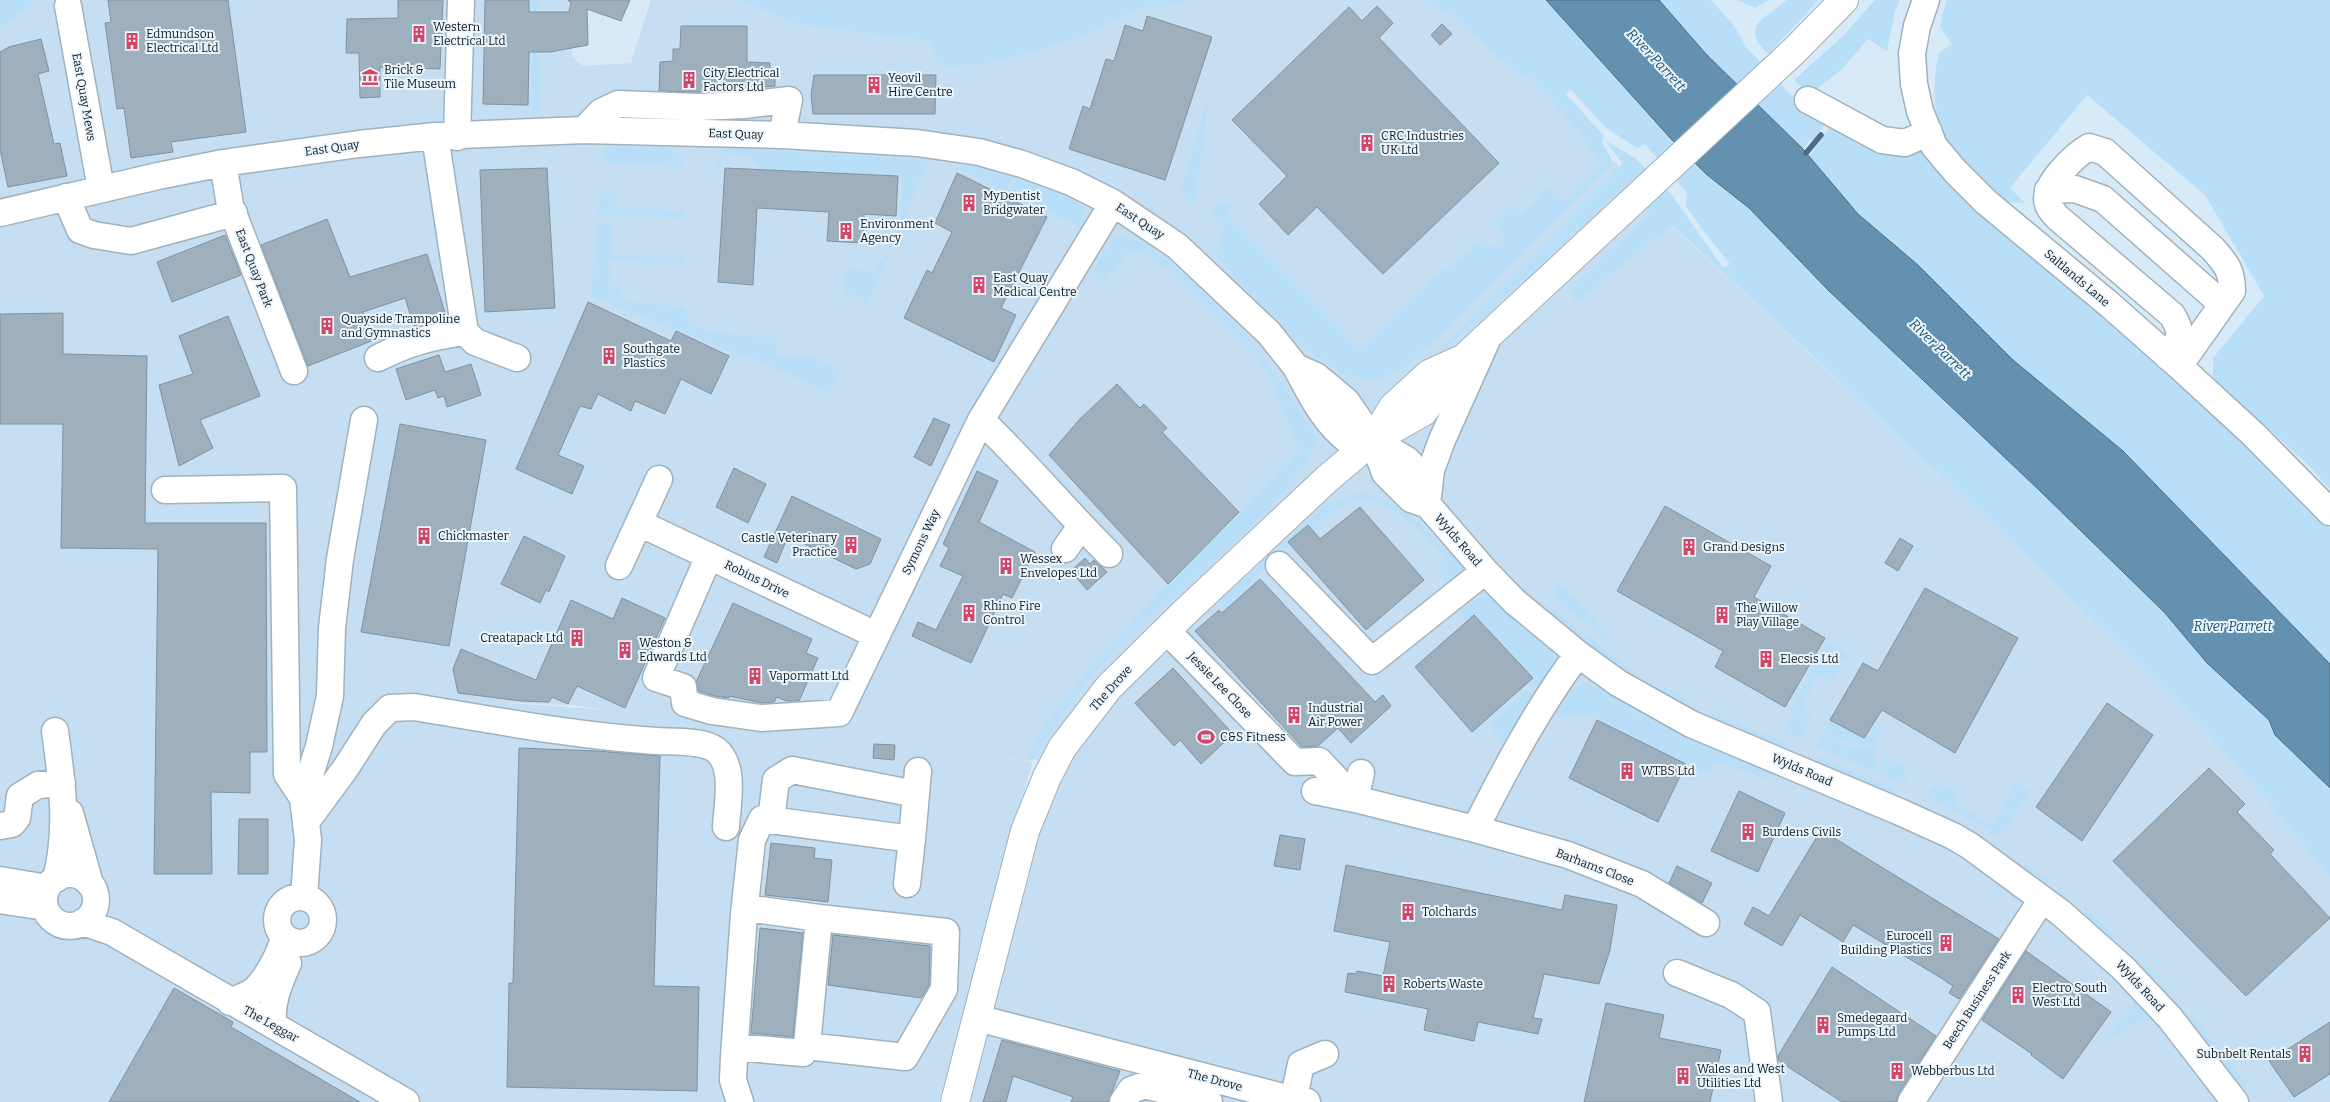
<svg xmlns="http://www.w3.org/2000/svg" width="2330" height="1102" font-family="Bitter,serif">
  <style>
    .built { fill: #c5def1; fill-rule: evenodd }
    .green { fill: #b9def8 }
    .water { fill: #6591b0; stroke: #4c6d84 }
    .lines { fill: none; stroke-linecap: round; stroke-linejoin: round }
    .stream { stroke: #4c6d84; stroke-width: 5.5 }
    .building { fill: #9eb0bd; stroke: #81929f }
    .minor-casing { stroke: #a0b2be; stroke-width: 29 }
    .major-casing { stroke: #a0b2be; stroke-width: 30 }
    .minor { stroke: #fff; stroke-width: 26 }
    .major { stroke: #fff; stroke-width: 28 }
    .labels { text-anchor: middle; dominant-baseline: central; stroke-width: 4; stroke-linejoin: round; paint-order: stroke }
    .poi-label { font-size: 12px; fill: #131a1e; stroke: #ebf6fe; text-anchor: start }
    .street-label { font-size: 12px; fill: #131a1e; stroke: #ebf6fe }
    .water-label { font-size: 14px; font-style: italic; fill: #1c5171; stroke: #ebf6fe }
  </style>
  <rect width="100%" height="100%" fill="#d7eaf7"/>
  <path class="built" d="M38 0H532L533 114 541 113 540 0H572V57L583 66 631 63 651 0H737L793 24 935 42 941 62 945 67 986 64 1033 53 1088 35 1117 19 1146 7H1163L1196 0H1447L1495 36 1613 161 1617 163 1629 182 1671 225 1982 514 2186 708 2291 829 2330 879V1102H970L1026 870 1042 815 1064 773 1034 759 1027 761 985 752 1032 763 939 1102H0V30ZM492 702 571 705 609 710Z"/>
  <path class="green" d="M0 0H38L0 30Z
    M532 0H540L541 113 532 114Z
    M738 0H1196L1163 7H1146L1117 19 1088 35 1033 53 986 64 945 67 941 62H935L934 42 793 24Z
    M1425 0H1546L1672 140 1706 174 1749 208 1828 290 2039 490 2164 612 2207 663 2269 720 2275 735 2330 788V879L2291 829 2186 708 1982 514 1672 225 1575 304 1572 288 1651 213 1629 182 1538 266 1434 359 1449 340 1620 166 1622 163 1606 141 1635 158 1672 195 1723 268 1730 264 1705 233 1686 206 1687 193 1645 144 1637 148 1605 127 1571 90 1566 94 1604 136 1602 143 1613 162 1442 335 1407 365 1382 379 1367 380 1346 375 1303 348 1216 257 1224 226 1211 214C1217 204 1223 200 1234 204L1226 213 1360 348 1442 269 1445 271 1483 240 1494 248 1505 236 1494 223 1512 205 1521 215 1548 186 1563 201 1602 165 1581 138 1583 134 1527 76 1519 75 1451 15Z
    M1659 0H1711L1735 27 1746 47 1788 92 1807 107 1923 147 2212 406 2330 528V664L2123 451 2013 360 1918 265 1858 214 1809 157 1829 128 1824 126 1813 141 1810 139 1803 149 1706 54Z
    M1738 0H1769L1755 8Z
    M1787 0H1819L1768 54C1739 26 1765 18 1787 0Z
    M1875 0H1900L1895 11 1887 51 1868 39 1840 71 1809 95 1794 80 1843 36Z
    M1946 0H2330V489L2308 465 2213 378V358L2264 296 2205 195 2087 95 2010 188 2025 203C2018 202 2008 203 2002 201 1993 197 1984 184 1977 177 1938 140 1927 106 1939 53L1952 44 1940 27Z
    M1209 96 1195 206 1180 191Z
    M604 147H665C675 150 681 156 683 167L604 163Z
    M729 148 929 160 900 229 867 227 868 218 901 219 903 177 760 169C751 156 742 154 727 154L722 158 721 168 713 167 721 153Z
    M962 164 1013 177 1005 191 959 169Z
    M1017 179C1034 184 1081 195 1085 214 1086 220 1084 224 1082 229L1010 193Z
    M601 192H616L615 207 684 211V218L621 215 598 216Z
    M597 224H612L611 254 685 258 684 265 610 260 609 290H621L622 301 684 307 692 323 711 332 776 338V356L815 358 841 369 830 394 759 360 734 353 591 296Z
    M1122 236C1151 237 1212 302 1233 323 1260 352 1278 377 1299 410 1305 419 1314 429 1315 440 1319 481 1131 630 1097 670 1073 697 1052 728 1034 759L1027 761 1047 721 1099 657 1168 584 1299 451 1266 368 1172 272 1137 250 1126 256 1102 281 1096 275 1095 267 1113 239Z
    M886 255H889L865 311 864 297 844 295 846 269 874 271Z
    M1359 493C1399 495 1439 544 1466 570L1449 585 1440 574 1443 554C1427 536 1380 490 1353 500 1338 505 1325 521 1313 531L1308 525 1289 541 1290 543 1250 581 1252 583 1225 609 1218 602 1317 512 1330 503Z
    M1556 583 1578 600 1616 646 1558 602 1553 590Z
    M1493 594 1554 650V664L1537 693 1528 682 1533 678 1475 615 1467 621 1459 612 1476 598Z
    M1545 604 1637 674 1633 679 1551 619Z
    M1828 641 1847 654 1831 682 1818 676 1801 709 1812 717 1800 739 1784 733 1795 713 1790 710Z
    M1586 684C1611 689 1628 708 1650 719 1689 740 1729 756 1769 773L1767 779 1716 762 1709 775 1586 713 1581 719 1571 713 1567 719 1557 712 1575 688Z
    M1661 685 1686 698 1683 703 1660 693Z
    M1528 690 1534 696 1503 742 1489 726Z
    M1710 713 1792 745 1777 748 1709 719Z
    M1830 720 1864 738 1872 724 1880 730 1877 735V746L1844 742 1824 732Z
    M1823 734 1843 745 1876 749 1875 772 1817 747Z
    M1816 756 1897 791 1888 794 1820 765Z
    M1881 760C1898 760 1910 765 1905 785L1880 774Z
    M2015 783 2030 791 2001 837 1926 795 1934 786 1944 784 1955 792 1957 805 1992 825Z
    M2021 862 2049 881 2039 884 2022 871Z
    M2085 906 2116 937C2102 940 2078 921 2085 906Z
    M2142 960 2169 989 2159 990 2139 967Z
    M2139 997 2154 1013 2103 1042Z
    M2194 1017 2217 1045 2206 1044C2199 1036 2189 1029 2194 1017Z
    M2227 1059 2246 1084 2236 1085C2229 1076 2222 1071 2227 1059Z"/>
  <path class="water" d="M1546 0H1659L1706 54 1803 149 1858 214 1918 265 2013 360 2123 451 2330 664V788L2275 735 2269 720 2207 663 2164 612 2039 490 1828 290 1749 208 1706 174 1672 140Z"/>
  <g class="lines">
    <path class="stream" d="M1806 153 1821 135"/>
  </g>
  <path class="building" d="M108 0H228L246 132 171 142 173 152 131 158 124 108 117 109 105 23 111 22Z
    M398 0H443L440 69 380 67V97L360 98 359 53H346L347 19 398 18Z
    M485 0H529V12H569L571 3 568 0H630L621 21 587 9 588 45 550 52H529L528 105 483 104Z
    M1377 6 1393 23 1379 38 1499 163 1383 274 1317 207 1288 235 1259 204 1287 176 1232 120 1349 7 1362 21Z
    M1147 16 1212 37 1165 180 1069 149 1083 106 1090 109 1106 59 1114 61 1125 25 1143 31Z
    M1442 24 1452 34 1440 45 1431 35Z
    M681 26H747V62L770 63V74L775 75V86L698 92 659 91 660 62 673 61V49H680Z
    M41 39 49 71 38 74 54 144 60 143 67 176 8 187 0 149V52L9 47Z
    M814 75H936L935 114H813L811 95Z
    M547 168 555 308 485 312 480 170Z
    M725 168 898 176 896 216 864 214 863 243 827 241 829 212 757 208 753 285 718 282Z
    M957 173 1047 217 1001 308 1016 315 994 362 904 318 927 270 932 273 952 232 935 223Z
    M327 219 350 277 427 254 446 316 414 326 405 298 363 312 374 340 308 366 261 245Z
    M225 235 241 275 172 302 157 262Z
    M588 302 671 341 676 331 729 356 711 394 681 379 665 414 635 401 631 411 598 394 591 409 580 406 558 455 584 466 572 494 516 469Z
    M63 313V354L147 356 145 523H266L267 752H250V793L211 792 212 874H154L158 549 61 548 63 424H0V314Z
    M228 316 260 396 200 420 213 448 179 466 159 385 193 374 179 336Z
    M439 355 445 372 471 364 481 395 447 407 444 396 438 398 435 390 406 400 396 369Z
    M1117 384 1140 408 1144 404 1167 428 1162 432 1239 512 1168 584 1049 455 1079 420Z
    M934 418 950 425 931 466 914 457Z
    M400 424 486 440 449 646 361 632Z
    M734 468 766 484 748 523 716 507Z
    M977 471 998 481 979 522 1035 552 1012 598 1003 594 971 663 912 636 918 622 936 630 963 576 940 566 949 548 943 544Z
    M792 496 881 539 870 564 856 569 788 536 777 563 764 557Z
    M1665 506 1771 566 1754 597 1825 638 1785 707 1715 667 1723 651 1617 591Z
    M1360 507 1424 580 1366 630 1288 542 1308 525 1320 539Z
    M524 536 565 556 549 592 546 590 540 603 501 584Z
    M1900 538 1913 546 1898 571 1885 563Z
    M1085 558 1090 564 1094 560 1107 572 1087 590 1071 571Z
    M1260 579 1375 702 1383 695 1391 706 1351 743 1338 728 1318 746 1302 747 1195 631 1219 610 1222 613Z
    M1925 588 2018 638 1955 753 1882 710 1864 738 1830 720 1863 663 1878 671Z
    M622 598 665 618 625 708 577 686 568 704 552 697 549 702 521 701 458 693 453 669 461 649 536 680 571 600 613 619Z
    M733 603 812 639 806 653 818 658 799 701H786L777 697 774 702 762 703 729 696V698L715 696 699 691 696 682Z
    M1474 615 1533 678 1472 732 1415 667Z
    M1173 668 1233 734 1201 764 1180 740 1174 746 1135 703Z
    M2107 703 2153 735 2082 841 2036 807Z
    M1597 720 1686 764 1658 822 1569 778Z
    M874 744 895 745 894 760 873 758Z
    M519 748 597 751 660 756 654 986 699 987 697 1091 507 1087 509 983H513Z
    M2209 768 2245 804 2237 812 2274 850 2270 854 2330 918 2246 996 2113 861Z
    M1739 791 1785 813 1758 872 1711 851Z
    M239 819H268V874H238Z
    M1821 830 1999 939 1959 999 1949 993 1953 986 1941 978 1853 925 1843 942 1800 915 1782 946 1744 924 1753 907 1769 916Z
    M1280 835 1305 839 1300 870 1274 866Z
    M771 843 815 848 814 858 832 860 828 902 765 895Z
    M1346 865 1562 910 1565 895 1617 905 1610 950 1599 984 1544 974 1533 1018 1542 1019 1538 1034 1478 1022 1474 1041 1424 1030 1428 1009 1345 992 1348 973 1356 974 1357 971 1383 976 1390 942 1334 931Z
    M1677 866 1712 883 1702 903 1669 883Z
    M760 928 803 933 793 1037 751 1033Z
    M833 935 930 946 929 985 921 998 828 985Z
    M2026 951 2111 1012 2063 1079 2031 1055 2032 1054 1982 1020Z
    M1832 967 1936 1036 1898 1094 1896 1102H1842L1779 1061 1778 1056Z
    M174 988 233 1022 231 1027 360 1102H109Z
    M1606 1003 1664 1015 1659 1038 1721 1050 1710 1102H1584Z
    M2330 1022V1074L2294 1097 2269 1061Z
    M1002 1040 1120 1071 1108 1102H1071L1073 1097 1013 1076 1006 1102H983Z"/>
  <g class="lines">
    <g class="minor-casing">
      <path id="minor" d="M1926 0 1917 26 1912 54 1914 84 1920 111 1934 146 1955 171 1986 202 2110 305 2179 366 2253 434 2330 512
        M68 6 101 189
        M1808 100 1882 140 1905 143 1929 132
        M584 130 601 112 618 104 698 107 744 105 789 100 782 135
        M435 136 465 332 475 342 517 358
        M457 137 461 0
        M223 163 230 205 294 371
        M2048 190 2075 189 2103 199 2222 304
        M66 197 80 230 94 235 131 241 234 213
        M0 213 158 176 223 163 359 144 435 136 584 130 782 135 917 143 979 152 1022 164 1071 182 1113 203 1177 246 1269 333 1296 367 1316 376 1346 401 1373 440 1385 473 1411 499 1428 505 1485 571 1514 601 1578 654 1618 683 1691 724 1900 812 1953 836 1970 846 2061 913 2123 968 2170 1018 2235 1102
        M2168 357C2180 340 2184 334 2172 315L2057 217C2054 213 2049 209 2048 204 2041 187 2075 155 2089 147L2105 152 2213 249C2226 264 2232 270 2232 291L2179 366
        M378 358C409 342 431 337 465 332
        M1296 367C1311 395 1324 423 1350 442L1373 440 1407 460 1419 473 1428 505
        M981 420C1026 463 1065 510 1109 554
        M165 490 283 488 287 774 303 798
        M1428 496 1431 470 1442 440 1490 333
        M639 523 876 635
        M1065 549 1081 526
        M709 556 656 678 683 687 685 703 712 711 761 718 839 713 981 420 1113 203
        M1279 565 1372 661 1485 571
        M619 566 659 479
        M1166 630 1295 762 1319 761 1355 799
        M55 731C62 781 69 829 56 879
        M1315 791 1355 799 1475 829 1568 855 1642 884 1706 923
        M1355 799 1361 773
        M70 813 90 884
        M771 820 776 780 792 770 916 794
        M306 822 345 769 374 724 390 708 414 707C494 720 575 736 656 741 671 742 703 740 716 750 736 766 727 805 726 827
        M0 826 12 824 17 818 20 796 38 785 62 783
        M1475 829C1506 768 1537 709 1578 654
        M912 839 918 771
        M44 900a26 26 0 1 1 52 0a26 26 0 1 1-52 0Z
        M0 880 47 888
        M277 920a23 23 0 1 1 46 0a23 23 0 1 1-46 0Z
        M304 897 308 840 303 798 319 746 330 696 332 628 340 559 364 420
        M0 900 45 907
        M744 914 752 840 762 819 912 839 907 884
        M83 922 112 932 136 946 406 1102
        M1677 973 1731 995 1757 1012 1769 1102
        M230 1002C237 999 245 996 252 992 265 983 281 952 284 937
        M977 1018 1279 1096 1307 1102
        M273 1024C271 1001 279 984 288 963
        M807 1046 905 1057 944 989 946 932 819 918
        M735 1047 803 1053 807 1046 819 918 753 909 744 914 734 1056 733 1080 740 1102
        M1123 1102 1131 1090 1145 1085 1209 1102
        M1293 1102 1301 1064 1325 1054
        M1911 1102 2042 899"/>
    </g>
    <g class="major-casing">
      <path id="major" d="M1374 438 1393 407 1429 374 1460 360
        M955 1102 1025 831 1047 777 1062 748 1109 687 1184 613 1327 479 1373 440 1423 412 1462 360 1794 51 1844 0"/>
    </g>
    <use href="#minor" class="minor"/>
    <use href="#major" class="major"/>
  </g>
  <defs>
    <g id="building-bare" transform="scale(1.35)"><path d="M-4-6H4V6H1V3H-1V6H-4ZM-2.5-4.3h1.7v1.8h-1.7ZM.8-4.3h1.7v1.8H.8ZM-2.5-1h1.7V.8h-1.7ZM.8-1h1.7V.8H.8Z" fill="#d44464" stroke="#ebf6fe" stroke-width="2.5" paint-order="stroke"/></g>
    <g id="museum-bare" transform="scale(1.35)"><path d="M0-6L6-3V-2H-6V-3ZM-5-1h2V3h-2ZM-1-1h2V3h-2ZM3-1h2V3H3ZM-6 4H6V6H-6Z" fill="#d44464" stroke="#ebf6fe" stroke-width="2.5" paint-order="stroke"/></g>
    <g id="stadium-bare" transform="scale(1.35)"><path d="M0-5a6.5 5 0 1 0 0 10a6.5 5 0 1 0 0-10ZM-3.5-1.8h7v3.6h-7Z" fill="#d44464" stroke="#ebf6fe" stroke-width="2.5" paint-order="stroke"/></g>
  </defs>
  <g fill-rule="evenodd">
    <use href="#building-bare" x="419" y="34"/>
    <use href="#building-bare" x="132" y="41"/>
    <use href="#museum-bare" x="370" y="77"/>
    <use href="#building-bare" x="689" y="80"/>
    <use href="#building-bare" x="874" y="85"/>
    <use href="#building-bare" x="1367" y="143"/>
    <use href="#building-bare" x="969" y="203"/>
    <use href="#building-bare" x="846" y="231"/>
    <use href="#building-bare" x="979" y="285"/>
    <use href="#building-bare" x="327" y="326"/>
    <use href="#building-bare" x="609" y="356"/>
    <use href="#building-bare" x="424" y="536"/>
    <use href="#building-bare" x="851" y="545"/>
    <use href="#building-bare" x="1689" y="547"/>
    <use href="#building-bare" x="1006" y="566"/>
    <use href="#building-bare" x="969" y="613"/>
    <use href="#building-bare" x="1722" y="615"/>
    <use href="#building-bare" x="577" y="638"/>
    <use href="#building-bare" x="625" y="650"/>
    <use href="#building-bare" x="1766" y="659"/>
    <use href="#building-bare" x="755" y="676"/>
    <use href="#building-bare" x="1294" y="715"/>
    <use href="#stadium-bare" x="1206" y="737"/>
    <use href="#building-bare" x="1627" y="771"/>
    <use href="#building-bare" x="1748" y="832"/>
    <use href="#building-bare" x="1408" y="912"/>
    <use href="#building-bare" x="1946" y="943"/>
    <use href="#building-bare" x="1389" y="984"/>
    <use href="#building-bare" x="2018" y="995"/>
    <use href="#building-bare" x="1823" y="1025"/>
    <use href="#building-bare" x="2305" y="1054"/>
    <use href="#building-bare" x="1897" y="1071"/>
    <use href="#building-bare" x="1683" y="1076"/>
  </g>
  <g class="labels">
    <g class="poi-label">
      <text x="433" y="27">Western<tspan x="433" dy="14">Electrical Ltd</tspan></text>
      <text x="146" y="34">Edmundson<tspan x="146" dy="14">Electrical Ltd</tspan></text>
      <text x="384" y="70">Brick &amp;<tspan x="384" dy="14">Tile Museum</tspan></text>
      <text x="703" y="73">City Electrical<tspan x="703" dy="14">Factors Ltd</tspan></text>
      <text x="888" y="78">Yeovil<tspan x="888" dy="14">Hire Centre</tspan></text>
      <text x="1381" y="136">CRC Industries<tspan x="1381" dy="14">UK Ltd</tspan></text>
      <text x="983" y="196">MyDentist<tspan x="983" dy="14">Bridgwater</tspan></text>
      <text x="860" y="224">Environment<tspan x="860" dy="14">Agency</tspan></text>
      <text x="993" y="278">East Quay<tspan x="993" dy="14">Medical Centre</tspan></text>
      <text x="341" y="319">Quayside Trampoline<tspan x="341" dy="14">and Gymnastics</tspan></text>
      <text x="623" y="349">Southgate<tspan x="623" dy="14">Plastics</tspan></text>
      <text x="438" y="536">Chickmaster</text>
      <text x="837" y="538" text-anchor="end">Castle Veterinary<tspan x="837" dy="14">Practice</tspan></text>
      <text x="1703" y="547">Grand Designs</text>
      <text x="1020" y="559">Wessex<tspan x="1020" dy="14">Envelopes Ltd</tspan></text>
      <text x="983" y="606">Rhino Fire<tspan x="983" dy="14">Control</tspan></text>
      <text x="1736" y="608">The Willow<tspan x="1736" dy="14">Play Village</tspan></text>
      <text x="563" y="638" text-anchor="end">Creatapack Ltd</text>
      <text x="639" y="643">Weston &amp;<tspan x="639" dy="14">Edwards Ltd</tspan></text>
      <text x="1780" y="659">Elecsis Ltd</text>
      <text x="769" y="676">Vapormatt Ltd</text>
      <text x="1308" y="708">Industrial<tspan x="1308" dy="14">Air Power</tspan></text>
      <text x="1220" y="737">C&amp;S Fitness</text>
      <text x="1641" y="771">WTBS Ltd</text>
      <text x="1762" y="832">Burdens Civils</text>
      <text x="1422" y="912">Tolchards</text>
      <text x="1932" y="936" text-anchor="end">Eurocell<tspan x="1932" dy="14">Building Plastics</tspan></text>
      <text x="1403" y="984">Roberts Waste</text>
      <text x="2032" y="988">Electro South<tspan x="2032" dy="14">West Ltd</tspan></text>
      <text x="1837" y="1018">Smedegaard<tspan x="1837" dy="14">Pumps Ltd</tspan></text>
      <text x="2291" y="1054" text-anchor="end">Subnbelt Rentals</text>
      <text x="1697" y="1069">Wales and West<tspan x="1697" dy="14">Utilities Ltd</tspan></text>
      <text x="1911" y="1071">Webberbus Ltd</text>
    </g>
    <g class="street-label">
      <text transform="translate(84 97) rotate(80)">East Quay Mews</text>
      <text transform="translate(736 134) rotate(2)">East Quay</text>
      <text transform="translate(332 148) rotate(-8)">East Quay</text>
      <text transform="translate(1140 221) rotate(33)">East Quay</text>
      <text transform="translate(254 268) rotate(69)">East Quay Park</text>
      <text transform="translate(2077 278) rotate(40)">Saltlands Lane</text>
      <text transform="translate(1458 540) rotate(49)">Wylds Road</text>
      <text transform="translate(921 542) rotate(-64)">Symons Way</text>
      <text transform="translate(757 579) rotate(26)">Robins Drive</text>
      <text transform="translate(1220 685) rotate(46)">Jessie Lee Close</text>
      <text transform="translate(1111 688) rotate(-48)">The Drove</text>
      <text transform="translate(1802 770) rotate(23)">Wylds Road</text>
      <text transform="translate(1595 867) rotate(21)">Barhams Close</text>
      <text transform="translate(2140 986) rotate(47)">Wylds Road</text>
      <text transform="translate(1977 1000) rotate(-57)">Beech Business Park</text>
      <text transform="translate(271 1024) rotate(29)">The Leggar</text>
      <text transform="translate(1215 1080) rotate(15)">The Drove</text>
    </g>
    <g class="water-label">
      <text transform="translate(1656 60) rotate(47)">River Parrett</text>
      <text transform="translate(1940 349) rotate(44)">River Parrett</text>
      <text x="2233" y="626">River Parrett</text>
    </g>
  </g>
</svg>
